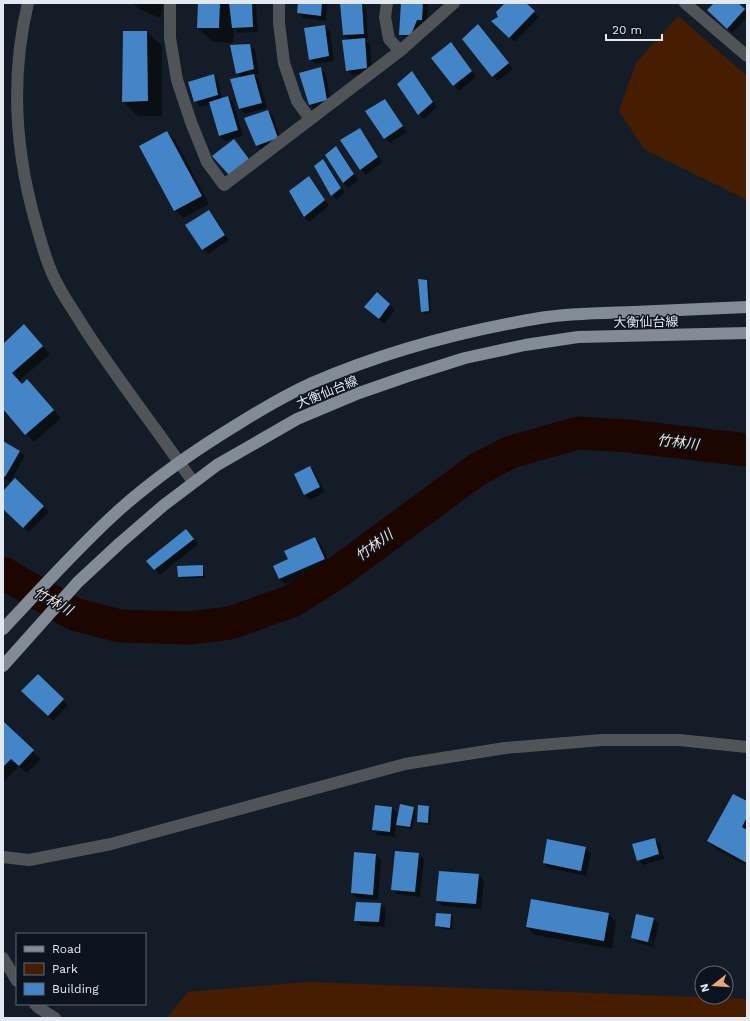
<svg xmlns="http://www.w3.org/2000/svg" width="750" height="1021" font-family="'Work Sans','Noto Sans JP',sans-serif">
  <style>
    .green { fill: #471d01 }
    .shadow { fill: #0007; fill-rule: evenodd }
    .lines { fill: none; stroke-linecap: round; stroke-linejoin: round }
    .river { stroke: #1d0600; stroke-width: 33 }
    .building { fill: #4385c6 }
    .minor { stroke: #505459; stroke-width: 12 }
    .major { stroke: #828c97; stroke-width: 12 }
    .labels { text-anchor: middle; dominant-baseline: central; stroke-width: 3; stroke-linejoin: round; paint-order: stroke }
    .street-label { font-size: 13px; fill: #e3e9f0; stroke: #0b141e }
    .water-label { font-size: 14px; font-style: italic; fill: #f5ded2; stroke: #0b141e }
  </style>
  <rect width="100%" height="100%" fill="#141d27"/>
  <path class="green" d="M678 16 747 76V200L644 149 619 111 636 63Z
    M307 982 747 999V1018H170L169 1015 188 992Z"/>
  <path class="shadow" d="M133 3H164L160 18 139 9Z
    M199 3H254L256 5 258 32 238 33 234 28 233 43 213 42 198 28Z
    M299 3H327L326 21 303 18 298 13Z
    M341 3H363L366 7 368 39H365L370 44 372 73 352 75 347 70 349 40 344 35Z
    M402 3H426L428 5 427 25 406 39 400 34Z
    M506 3H524L539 17 515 42 497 26 499 18Z
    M715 3H737L747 13V18L732 33 709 10Z
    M478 25 513 69 498 81 493 76Z
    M325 26 330 31 334 61 315 64 310 59Z
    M147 32 162 46V116H138L123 101Z
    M451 43 456 48 476 77 459 91 432 58Z
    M250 45 255 50 259 74 254 75 259 80 267 108 245 114 240 109 241 78 236 73Z
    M320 68 326 74 331 105 315 110 310 104Z
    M412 72 417 77 437 107 424 119 419 114 398 84Z
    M213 75 218 80 222 99 227 97 233 102 243 136 225 141 220 136 210 104 200 107 195 101Z
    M385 100 390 105 407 132 390 143 385 138Z
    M268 111 273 116 282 143 262 150 256 145Z
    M360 129 365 135 382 162 366 175 360 169Z
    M167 132 175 140 209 204 183 218 175 210Z
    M234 140 254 164 230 174Z
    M336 147 341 152 358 180 349 188 344 183 326 155Z
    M323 160 328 166 345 193 337 200 332 195Z
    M309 178 314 183 329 206 309 222 304 217Z
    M208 211 214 216 229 240 208 254 203 249Z
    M427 280 429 283 431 313 424 314 422 311Z
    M377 293 395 310 384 324 365 307Z
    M32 334 50 354 19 381 22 384 34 388 61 418 34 442 3 408V396L6 393 3 390V345Z
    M3 442 19 451 25 456 10 482 3 478Z
    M310 467 315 473 325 492 310 500 305 494Z
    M15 479 49 512 29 532 3 507V492Z
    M191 536 198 544 160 575 148 561Z
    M315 538 320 543 330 564 285 584 280 579 289 560Z
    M202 566 204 569 205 578H181L179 576Z
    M38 676 68 705 53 721 23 691Z
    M3 725 41 759 27 773 19 766 3 783Z
    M747 802V866L716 849 708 841Z
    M428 807 431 810 430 825 420 824 418 822Z
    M392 808 397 813 396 820H398L413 808 416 811 412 829 399 827 396 823 395 837 378 835 373 830Z
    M654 839 660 844 664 859 643 865 638 860Z
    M585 848 591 854 586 876 549 868 544 863Z
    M355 854 376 855 381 860 378 900 357 898 352 893Z
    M418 854 424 859 420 897 397 894 392 889Z
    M478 875 484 880 481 909 443 906 437 901Z
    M380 904 386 909 384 927 361 926 355 920Z
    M609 914 616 922 612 949 535 935 527 927Z
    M450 915 453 917 452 930 439 928 436 926Z
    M653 919 659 924 653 947 637 943 632 937ZM636 938 653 942V944L636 940Z"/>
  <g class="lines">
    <path class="river" d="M3 573 74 614 120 626 189 628 230 623 292 601 338 572 478 469 511 452 578 433 628 436 747 450"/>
  </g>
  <path class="building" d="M198 3H220L219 28H197Z
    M229 3H252L253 27 232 28Z
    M298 3H322L321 16 297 13Z
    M340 3H362L364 34 343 35Z
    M401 3H423L422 20H417L411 35H399Z
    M505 3H526L535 11 509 38 491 21 498 17 496 12Z
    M714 3H738L745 9 727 29 707 10Z
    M478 24 509 63 492 77 462 39Z
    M325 25 329 56 309 60 304 28Z
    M123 31H147L148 101 122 102Z
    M365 38 367 68 346 71 342 40Z
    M451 42 472 71 453 86 431 58Z
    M250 44 254 69 236 74 230 45Z
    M321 67 327 100 309 105 299 73Z
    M412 71 433 102 418 115 397 84Z
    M214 74 218 95 194 102 188 82Z
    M254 74 262 103 239 109 230 79Z
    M228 96 238 130 219 136 209 102Z
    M385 99 403 126 384 139 365 111Z
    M268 110 278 138 256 146 244 118Z
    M360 128 378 157 360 170 340 140Z
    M167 131 202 196 174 211 139 146Z
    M234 139 249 159 229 175 212 156Z
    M336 146 354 174 343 183 325 155Z
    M323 159 341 188 331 196 314 166Z
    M309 176 325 200 304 217 289 191Z
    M209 210 225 235 202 250 185 225Z
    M418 279 427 280 429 311 421 312Z
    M377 292 390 304 379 319 364 307Z
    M24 324 43 346 12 373 22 384 27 379 54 410 25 435 3 409V394L4 393 3 392V344Z
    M3 441 20 451 5 477 3 476Z
    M310 466 320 487 304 495 294 474Z
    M15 478 44 506 23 528 3 509V491Z
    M186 529 194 539 154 570 146 561Z
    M315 537 325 559 279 579 273 566 288 559 284 551Z
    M203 565V576L178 577 177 566Z
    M38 674 64 699 48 716 21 691Z
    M4 722 34 750 19 766 11 759 3 767V723Z
    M733 794 747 801V817L742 827 747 830V863L707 841Z
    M400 804 414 807 410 827 396 825Z
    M375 805 392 807 390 832 372 830Z
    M418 805 429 806 428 823 417 822Z
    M655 838 659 854 637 861 632 844Z
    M547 839 586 847 581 871 543 863Z
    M395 851 419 853 415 892 391 890Z
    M354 852 376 854 373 895 351 893Z
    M439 871 479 874 476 904 436 901Z
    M531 899 609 913 604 941 526 927Z
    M356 902 381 903 379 922 354 921Z
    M436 913 451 914 450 928 435 926Z
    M636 914 654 918 648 942 631 938Z"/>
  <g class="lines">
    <path class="minor" d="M28 3C10 78 15 151 36 224 42 245 48 268 59 287 65 299 74 311 81 323 116 378 156 428 193 482
      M170 3V38L177 80 191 122 207 162 224 185 400 51 454 3
      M279 3V23L284 63 297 101 310 119
      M387 3 385 17 389 39 400 51
      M685 3 747 56
      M3 857 29 860 111 844 405 764 505 748 602 740H679L747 747
      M3 958 17 981
      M35 1004 39 1008 55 1018"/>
    <path class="major" d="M3 629C41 589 77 548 118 511 155 478 195 450 238 424 262 409 286 395 312 383 384 352 462 331 540 318 570 313 602 313 633 312 671 310 709 309 747 307
      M3 666 78 582 120 543 164 505 217 465 297 419 359 393 408 376 465 358 525 345 578 337 747 333"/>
  </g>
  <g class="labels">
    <g class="street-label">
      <text transform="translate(646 322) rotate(-1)">大衡仙台線</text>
      <text transform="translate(327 392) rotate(-22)">大衡仙台線</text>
    </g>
    <g class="water-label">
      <text transform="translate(678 442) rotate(7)">竹林川</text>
      <text transform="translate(374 545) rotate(-36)">竹林川</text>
      <text transform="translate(53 601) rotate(29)">竹林川</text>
    </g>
  </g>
  <rect width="750" height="1021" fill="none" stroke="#e3e9f0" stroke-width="8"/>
  <rect x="16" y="933" width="130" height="72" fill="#0b141e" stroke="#616972"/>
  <rect x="24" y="946" width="20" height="6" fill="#828c97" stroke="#616972"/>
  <text x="52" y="953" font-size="12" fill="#e3e9f0">Road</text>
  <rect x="24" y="963" width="20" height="12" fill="#471d01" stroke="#616972"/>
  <text x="52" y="973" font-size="12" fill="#e3e9f0">Park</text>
  <rect x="24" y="983" width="20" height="12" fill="#4385c6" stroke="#616972"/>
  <text x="52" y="993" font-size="12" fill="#e3e9f0">Building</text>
  <g transform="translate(714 985) rotate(253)"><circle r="19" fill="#0b141e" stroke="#616972"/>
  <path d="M0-3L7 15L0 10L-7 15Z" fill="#f0a378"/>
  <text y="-6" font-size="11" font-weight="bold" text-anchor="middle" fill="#e3e9f0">N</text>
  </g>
  <path d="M606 34v6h56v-6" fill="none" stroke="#e3e9f0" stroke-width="2"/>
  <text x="612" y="34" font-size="12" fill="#e3e9f0" stroke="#0b141e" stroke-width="3" paint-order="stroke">20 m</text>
</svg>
